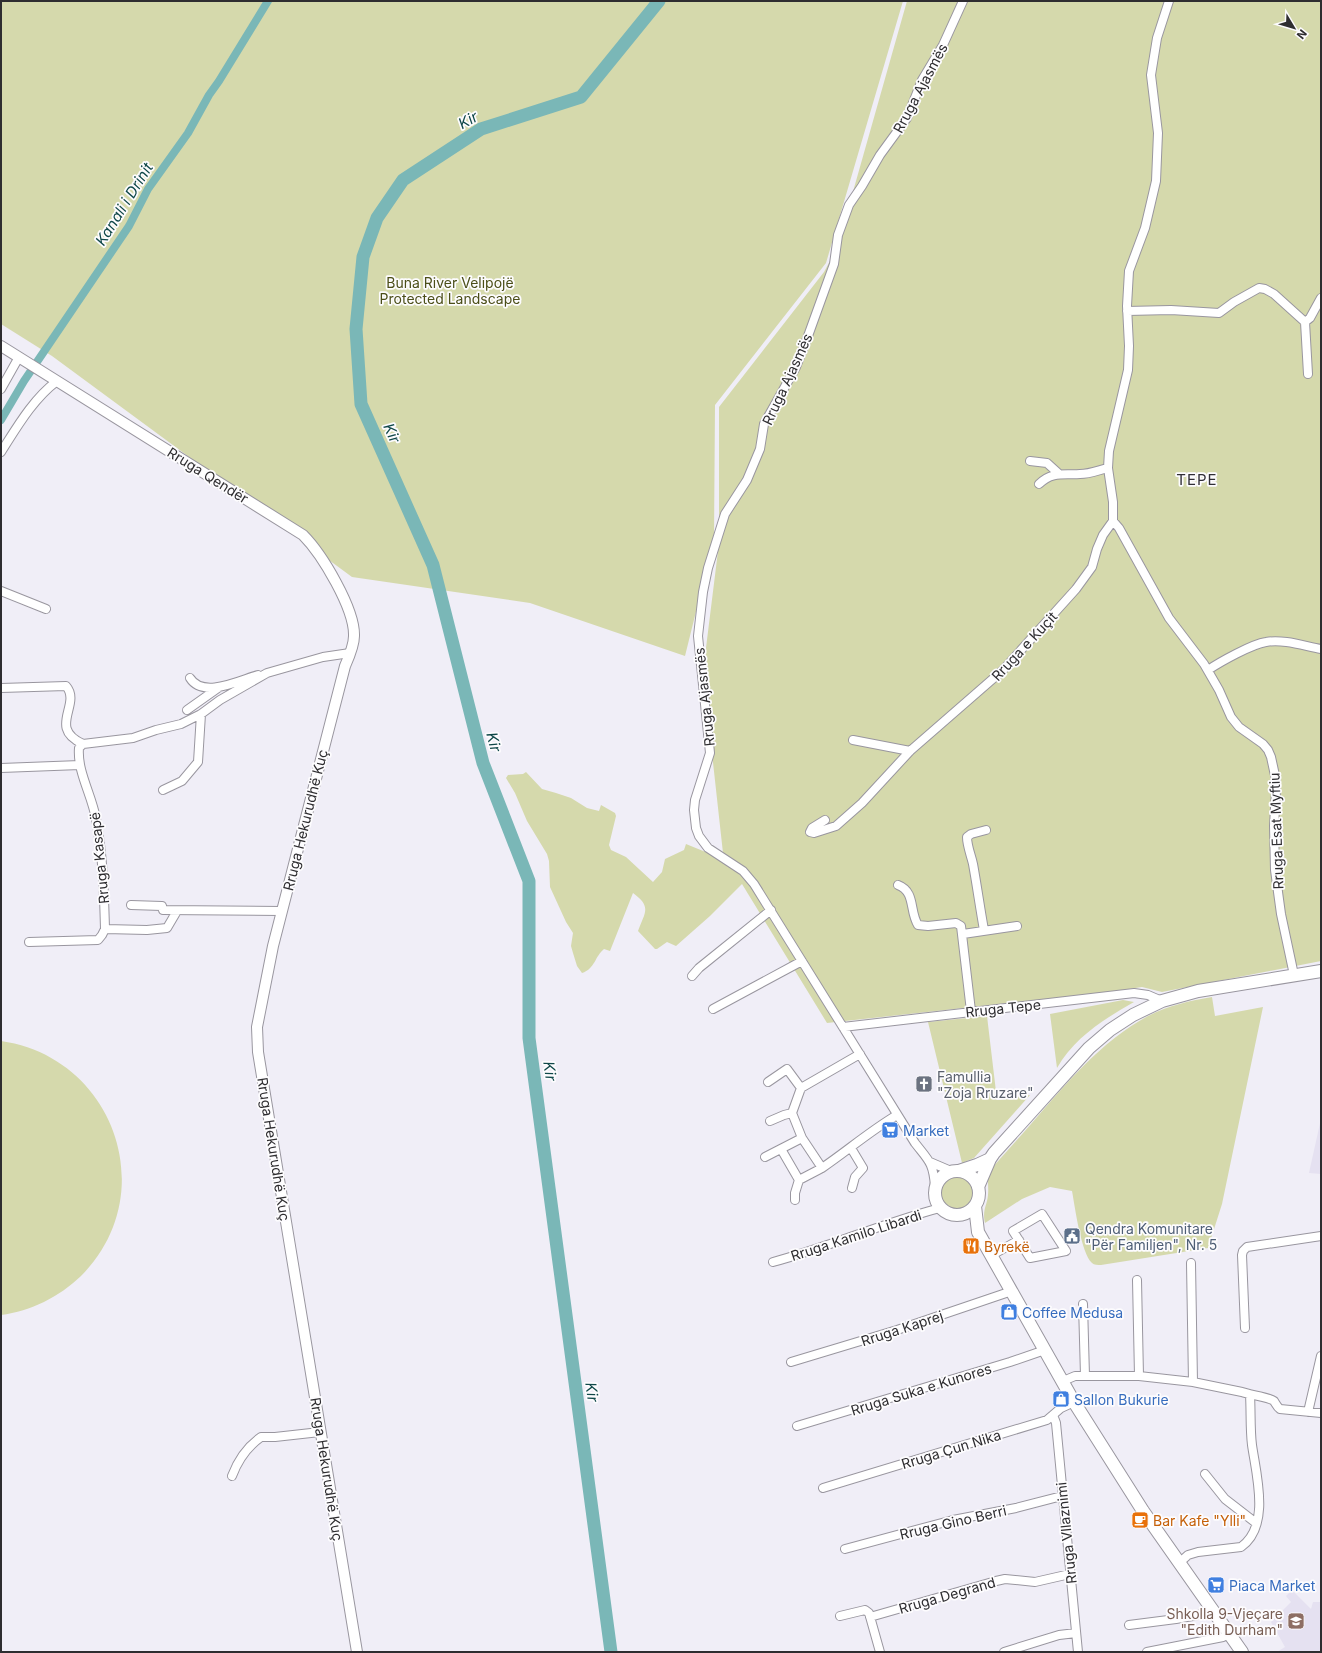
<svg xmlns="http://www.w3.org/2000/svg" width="1322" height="1653" font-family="Inter,sans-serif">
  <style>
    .built { fill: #e5e1f1 }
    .green { fill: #d5d9ac }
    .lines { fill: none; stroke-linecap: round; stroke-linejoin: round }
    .canal { stroke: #7ab7b7; stroke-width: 8 }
    .river { stroke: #7ab7b7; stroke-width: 13 }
    .minor-casing { stroke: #99969f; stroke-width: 10 }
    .tertiary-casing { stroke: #99969f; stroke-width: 12 }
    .secondary-casing { stroke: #99969f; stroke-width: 14 }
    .minor { stroke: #fff; stroke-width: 8 }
    .tertiary { stroke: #fff; stroke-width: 10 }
    .secondary { stroke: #fff; stroke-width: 12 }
    .labels { text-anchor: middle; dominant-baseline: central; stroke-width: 3.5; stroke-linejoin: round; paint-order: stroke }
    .street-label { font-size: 14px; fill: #2e2d30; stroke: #fdfcfe }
    .park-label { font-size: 14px; fill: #4b4e18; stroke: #fdfcfe }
    .worship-label { font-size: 14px; fill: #5b616d; stroke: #fdfcfe; text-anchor: start }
    .shop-label { font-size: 14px; fill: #366cbe; stroke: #fdfcfe; text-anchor: start }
    .service-label { font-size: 14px; fill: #4e5e75; stroke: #fdfcfe; text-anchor: start }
    .food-label { font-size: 14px; fill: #c56008; stroke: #fdfcfe; text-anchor: start }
    .education-label { font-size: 14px; fill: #785e54; stroke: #fdfcfe; text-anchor: end }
    .water-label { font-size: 15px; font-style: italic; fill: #104849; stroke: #fdfcfe }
    .neighbourhood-label { font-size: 15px; letter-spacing: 1px; fill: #312f36; stroke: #fdfcfe }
  </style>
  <rect width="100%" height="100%" fill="#f0eef7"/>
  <path class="built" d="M1321 1119V1174L1309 1173Z
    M1292 1590 1311 1609 1313 1602H1321V1652H1277L1285 1647 1271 1622 1291 1602 1286 1596Z"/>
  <path class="green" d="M1 1H903L826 263 715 405 714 539 685 656 530 603 352 577 52 356 1 324Z
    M907 1H1321V961L1162 992 1142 987 1109 992 827 1023 742 884 710 916 676 946 667 942 657 949H655L638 931C645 912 652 907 633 893L610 951 604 949C595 956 595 969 582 973L577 966 573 953 571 946 573 933 566 922 550 887 549 861 547 854 527 821 515 793 506 778 508 775 523 774 526 772 542 789 556 793 571 798 587 808 599 811 601 805 615 813 616 816 609 845 611 850 626 857 653 882 662 872 665 859 684 850 686 844 708 853 734 870 723 853 703 672 719 543V407L824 272 837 248Z
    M1212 997 1215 1016 1263 1007 1222 1204 1208 1248 1101 1265C1098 1265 1094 1265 1092 1263 1081 1253 1075 1207 1072 1191L1050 1187 1022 1199 985 1223C982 1210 987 1206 988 1195 989 1185 986 1178 991 1169 1004 1154 1018 1139 1031 1124 1065 1085 1101 1041 1148 1016 1169 1005 1190 1001 1212 997Z
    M1123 1000 1134 1002C1104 1019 1074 1038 1057 1068L1050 1014Z
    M987 1016 997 1100 1030 1095 974 1158 962 1163 928 1022Z
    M1 1041C114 1057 163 1194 81 1276 59 1297 31 1311 1 1315Z
    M940 1193a17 17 0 1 1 34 0a17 17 0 1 1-34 0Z"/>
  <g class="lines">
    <path class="canal" d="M1 420 24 381 129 226 148 189 188 133 209 95 219 81 268 1"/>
    <path class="river" d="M611 1652 529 1038V881L483 763 433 565 361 404 356 329 363 257 377 218 403 180 481 129 581 97 659 1"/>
    <g class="minor-casing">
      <path id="minor" d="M1127 311 1171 310 1219 313 1234 302 1259 288 1265 289 1274 294 1305 322
        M1305 322 1308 374
        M1305 322 1310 318 1321 298
        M1 389 19 357
        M1 452C17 427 33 399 57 381
        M1030 461 1047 463 1058 473
        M1039 484C1052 471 1064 475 1080 474 1090 474 1099 470 1108 468
        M1113 521V502L1108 468 1109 451 1128 370 1129 346 1127 306 1129 271 1145 228 1156 181 1158 133 1151 75 1157 38 1169 1
        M1113 521 1119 528 1169 618 1204 664 1219 690 1231 717 1239 727 1263 744 1268 750 1271 757 1276 780V791L1274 826 1275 870 1281 914 1294 975
        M1 591 46 609
        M1208 670C1220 662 1252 644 1266 642 1284 639 1304 646 1321 649
        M190 678C203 699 240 680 258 675
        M1 688 66 686C82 704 47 728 83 744
        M187 710 218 688
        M853 740 910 751
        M1 768 80 765
        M163 790 182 781 198 762 201 714
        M825 820 812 828 810 832 814 833 836 826 862 803 910 751 1003 670 1076 589 1092 567 1097 549 1103 535 1113 521
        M898 885C916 892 909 911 918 925L928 926 956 923 961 926 971 1011
        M131 905 162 906 163 910 282 911
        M105 929C104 892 103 855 96 819 92 795 77 772 79 748L83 744 133 738 156 730 181 724 201 714 220 700 267 673 323 657 350 653
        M984 930C980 908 977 886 973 864 971 855 967 846 967 837L971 834 986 830
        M963 934 1017 926
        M29 942 98 940 102 935 105 929 147 930 167 928 177 911
        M692 976 699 968 771 910
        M713 1009 802 961
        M843 1027 1134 993 1148 995 1162 1001
        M860 1054 801 1088 792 1113 802 1138 822 1168C847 1151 870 1131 897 1115
        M768 1082 787 1069 801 1088
        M770 1121 784 1115 792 1113
        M851 1148 863 1168 855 1177 852 1188
        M781 1149 799 1180 822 1168
        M765 1157 802 1138
        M930 1162 951 1171
        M935 1186C933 1162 929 1161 915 1143L754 884 743 871 708 848 699 836 696 828 694 810 695 800 710 753 698 636 703 592 708 568 725 514 747 480 760 449 764 424 796 367 808 336 834 264 838 235 849 205 862 186 880 155 907 118 922 80 943 45 963 1
        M795 1200V1193L799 1180
        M1042 1214 1066 1251 1030 1258 1013 1231Z
        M992 1255 1019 1240
        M773 1262C829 1247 883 1223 940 1208
        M1191 1263 1193 1382
        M1137 1280 1139 1376
        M1083 1304 1085 1376
        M1245 1328 1242 1255 1243 1251 1247 1247 1321 1236
        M791 1362 897 1330 1012 1291
        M1063 1381 1075 1376H1139L1193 1382 1242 1392C1250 1395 1269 1397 1274 1401 1276 1404 1277 1407 1280 1409L1321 1413
        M1308 1412 1321 1356
        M1053 1415 1056 1423 1078 1652
        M797 1426 1010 1362 1045 1350
        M1205 1474 1225 1499 1256 1523
        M232 1476C238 1460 247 1447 261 1437H275L320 1432
        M823 1488 1047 1420 1061 1408 1074 1402
        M845 1549 953 1520 1016 1508 1062 1496
        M1179 1563 1188 1555 1198 1552 1241 1547C1271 1526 1256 1474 1252 1445 1250 1429 1251 1411 1250 1395
        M840 1616 865 1610 869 1613 880 1652
        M870 1617 996 1581 1005 1579 1035 1582 1070 1574
        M1129 1625 1176 1619 1214 1612
        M1004 1652 1059 1635 1076 1633
        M1147 1652 1223 1637 1229 1634"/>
    </g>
    <g class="tertiary-casing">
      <path id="tertiary" d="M1 346 303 535C322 554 355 609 354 636 354 646 349 657 345 666L273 946 257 1027 258 1052 357 1652"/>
    </g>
    <g class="secondary-casing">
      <path id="secondary" d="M935 1193a22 22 0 1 1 44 0a22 22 0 1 1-44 0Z
        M959 1171 977 1165 990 1159
        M978 1187 990 1159 994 1153 1089 1048 1110 1030 1133 1015 1162 1001 1198 991 1321 971
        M975 1206 978 1232 1074 1402 1143 1511 1242 1652"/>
    </g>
    <use href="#minor" class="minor"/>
    <use href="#tertiary" class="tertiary"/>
    <use href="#secondary" class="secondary"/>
  </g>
  <defs>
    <g id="church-square" transform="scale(0.9)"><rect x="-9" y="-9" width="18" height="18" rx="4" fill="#6b7280" stroke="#fdfcfe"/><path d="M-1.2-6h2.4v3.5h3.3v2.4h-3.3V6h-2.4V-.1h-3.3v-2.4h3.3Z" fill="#fff"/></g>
    <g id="supermarket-square" transform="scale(0.9)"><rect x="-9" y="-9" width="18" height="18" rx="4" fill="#3f7fe0" stroke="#fdfcfe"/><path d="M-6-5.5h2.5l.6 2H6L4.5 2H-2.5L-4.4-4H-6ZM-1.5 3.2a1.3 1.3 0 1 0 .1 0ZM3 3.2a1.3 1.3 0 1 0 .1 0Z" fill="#fff"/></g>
    <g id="civic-square" transform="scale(0.9)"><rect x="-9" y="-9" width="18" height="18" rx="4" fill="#5c6f8a" stroke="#fdfcfe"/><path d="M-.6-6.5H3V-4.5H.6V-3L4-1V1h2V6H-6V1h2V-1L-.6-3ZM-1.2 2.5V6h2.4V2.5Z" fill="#fff"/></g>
    <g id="restaurant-square" transform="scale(0.9)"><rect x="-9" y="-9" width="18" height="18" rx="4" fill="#e8710a" stroke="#fdfcfe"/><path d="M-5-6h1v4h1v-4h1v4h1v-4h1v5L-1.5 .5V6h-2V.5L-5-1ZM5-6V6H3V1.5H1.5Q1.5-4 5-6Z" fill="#fff"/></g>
    <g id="shop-square" transform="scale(0.9)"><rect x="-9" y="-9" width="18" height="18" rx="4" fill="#3f7fe0" stroke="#fdfcfe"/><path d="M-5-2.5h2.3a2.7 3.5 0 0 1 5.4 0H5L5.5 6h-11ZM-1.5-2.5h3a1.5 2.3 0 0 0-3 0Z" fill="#fff"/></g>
    <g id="cafe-square" transform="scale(0.9)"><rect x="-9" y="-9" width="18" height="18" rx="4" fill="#e8710a" stroke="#fdfcfe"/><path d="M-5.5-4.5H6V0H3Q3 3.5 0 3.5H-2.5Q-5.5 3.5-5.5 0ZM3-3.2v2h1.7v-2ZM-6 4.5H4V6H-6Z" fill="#fff"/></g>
    <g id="school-square" transform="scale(0.9)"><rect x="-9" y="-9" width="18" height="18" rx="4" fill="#8d6e63" stroke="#fdfcfe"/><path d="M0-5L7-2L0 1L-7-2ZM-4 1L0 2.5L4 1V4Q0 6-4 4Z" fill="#fff"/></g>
  </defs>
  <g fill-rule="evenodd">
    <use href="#church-square" x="924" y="1084"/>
    <use href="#supermarket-square" x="890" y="1130"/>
    <use href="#civic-square" x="1072" y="1236"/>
    <use href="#restaurant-square" x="971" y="1246"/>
    <use href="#shop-square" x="1009" y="1312"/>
    <use href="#shop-square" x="1061" y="1399"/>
    <use href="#cafe-square" x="1140" y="1520"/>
    <use href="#supermarket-square" x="1216" y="1585"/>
    <use href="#school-square" x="1296" y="1621"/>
  </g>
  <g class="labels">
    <g class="street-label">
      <text transform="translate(920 88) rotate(-62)">Rruga Ajasmës</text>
      <text transform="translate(787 379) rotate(-65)">Rruga Ajasmës</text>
      <text transform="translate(208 475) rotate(32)">Rruga Qendër</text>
      <text transform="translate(1024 646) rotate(-47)">Rruga e Kuçit</text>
      <text transform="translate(704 697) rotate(-96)">Rruga Ajasmës</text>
      <text transform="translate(305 820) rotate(-76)">Rruga Hekurudhë Kuç</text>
      <text transform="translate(1276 831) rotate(-92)">Rruga Esat Myftiu</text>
      <text transform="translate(99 858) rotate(-96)">Rruga Kasapë</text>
      <text transform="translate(1003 1008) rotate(-6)">Rruga Tepe</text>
      <text transform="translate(274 1149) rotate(81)">Rruga Hekurudhë Kuç</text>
      <text transform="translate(856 1235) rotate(-18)">Rruga Kamilo Libardi</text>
      <text transform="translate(902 1328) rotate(-18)">Rruga Kaprej</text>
      <text transform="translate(921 1389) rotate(-17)">Rruga Suka e Kunores</text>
      <text transform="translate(951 1449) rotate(-17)">Rruga Çun Nika</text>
      <text transform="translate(327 1469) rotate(81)">Rruga Hekurudhë Kuç</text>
      <text transform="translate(953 1522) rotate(-13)">Rruga Gino Berri</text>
      <text transform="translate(1066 1533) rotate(-96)">Rruga Vllaznimi</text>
      <text transform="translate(947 1595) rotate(-16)">Rruga Degrand</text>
    </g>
    <g class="park-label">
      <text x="450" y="282">Buna River Velipojë<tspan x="450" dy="16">Protected Landscape</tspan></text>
    </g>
    <g class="worship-label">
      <text x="937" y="1076">Famullia<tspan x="937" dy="16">"Zoja Rruzare"</tspan></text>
    </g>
    <g class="shop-label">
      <text x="903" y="1130">Market</text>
      <text x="1022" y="1312">Coffee Medusa</text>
      <text x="1074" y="1399">Sallon Bukurie</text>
      <text x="1229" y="1585">Piaca Market</text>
    </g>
    <g class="service-label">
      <text x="1085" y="1228">Qendra Komunitare<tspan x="1085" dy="16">"Për Familjen", Nr. 5</tspan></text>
    </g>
    <g class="food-label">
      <text x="984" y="1246">Byrekë</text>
      <text x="1153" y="1520">Bar Kafe "Ylli"</text>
    </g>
    <g class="education-label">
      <text x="1283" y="1613">Shkolla 9-Vjeçare<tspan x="1283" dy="16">"Edith Durham"</tspan></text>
    </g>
    <g class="water-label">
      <text transform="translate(468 120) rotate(-29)">Kir</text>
      <text transform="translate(124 204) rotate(-58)">Kanali i Drinit</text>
      <text transform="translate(392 433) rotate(66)">Kir</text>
      <text transform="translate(494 742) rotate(76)">Kir</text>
      <text transform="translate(550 1071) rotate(82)">Kir</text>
      <text transform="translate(592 1392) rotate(82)">Kir</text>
    </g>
    <g class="neighbourhood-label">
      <text x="1197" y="479">TEPE</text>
    </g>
  </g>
  <rect width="1322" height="1653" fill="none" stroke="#2e2d30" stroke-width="4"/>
  <g transform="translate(1294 28) rotate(128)" stroke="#fdfcfe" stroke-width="3" paint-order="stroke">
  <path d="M0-3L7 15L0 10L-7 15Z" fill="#2e2d30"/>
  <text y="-6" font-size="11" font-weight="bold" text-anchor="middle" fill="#2e2d30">N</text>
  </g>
</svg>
